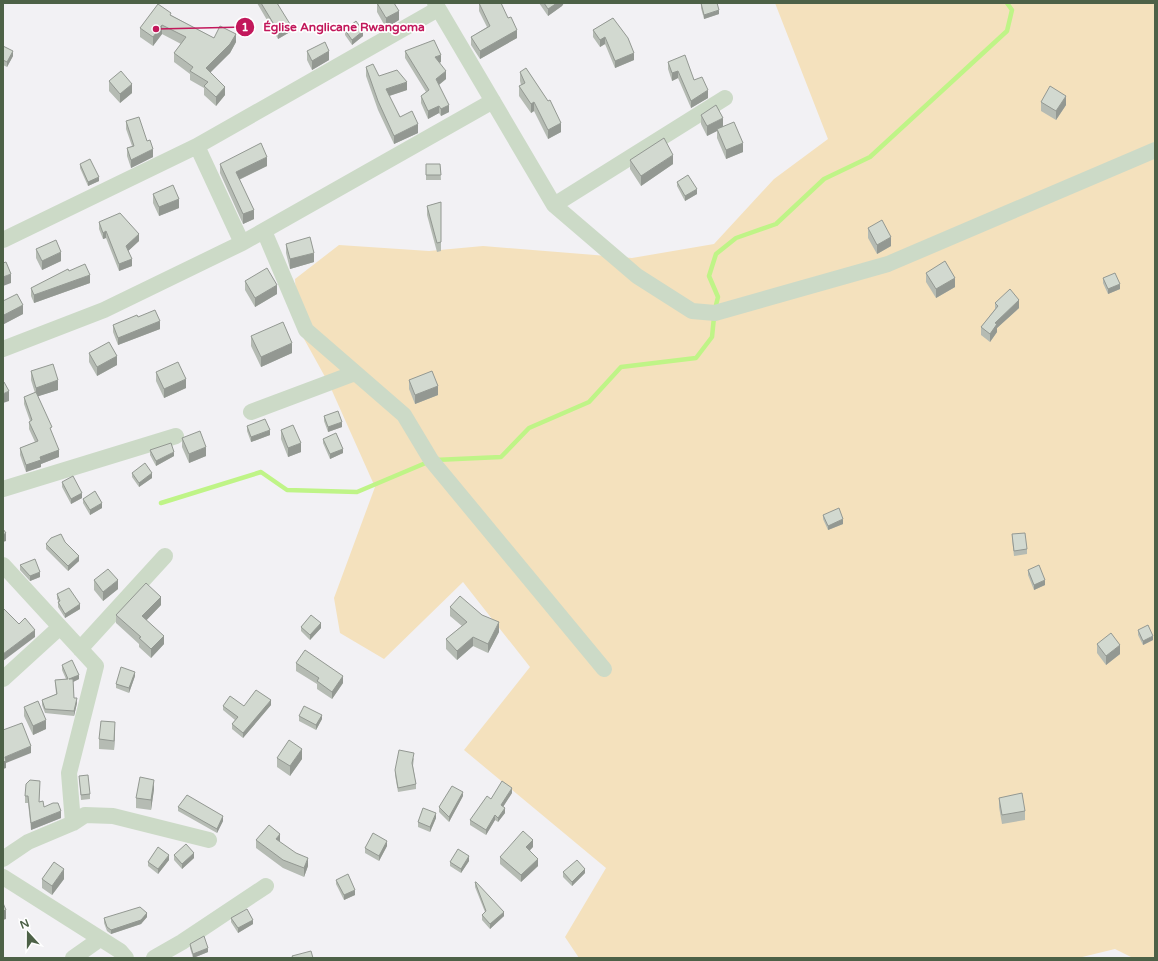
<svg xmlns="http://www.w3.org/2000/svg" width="1158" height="961" font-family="'Varela Round',sans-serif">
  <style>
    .green { fill: #f4e1bd }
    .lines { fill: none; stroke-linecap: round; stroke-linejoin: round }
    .stream { stroke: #bff487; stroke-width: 4.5 }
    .minor { stroke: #ccdac7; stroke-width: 16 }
    .wall { fill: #b5bbb3 }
    .shaded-wall { fill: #939892 }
    .building { fill: #d2d9d0; stroke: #939892 }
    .leader { fill: none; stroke: #c2185b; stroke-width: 1.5 }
    .callout-dot { fill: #c2185b; stroke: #fff; stroke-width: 1.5 }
    .mark-label { font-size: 12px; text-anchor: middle; font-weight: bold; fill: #fff }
    .callout-label { font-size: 12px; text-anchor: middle; font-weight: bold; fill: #c2185b; stroke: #fff; stroke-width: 3.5; stroke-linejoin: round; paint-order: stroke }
  </style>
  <rect width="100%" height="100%" fill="#f2f1f4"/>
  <path class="green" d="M775 3H1155V958H1133L1115 949 1078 958H579L565 937 606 868 464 750 530 667 463 582 384 659 340 633 334 598 375 487 329 384 298 328 295 279 339 245 429 251 483 246 632 258 714 244 774 179 828 139Z"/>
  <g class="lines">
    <path class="stream" d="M715 309 718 297 709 276 716 254 736 238 776 224 824 179 870 157 1007 31 1012 10 1007 3
      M435 460 501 457 529 428 589 402 621 367 696 358 712 337 714 317
      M161 503 261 472 287 490 357 492 428 462"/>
    <path class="minor" d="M435 3 554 205 637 276 692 311 715 313 888 264 1155 150
      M197 146 242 243
      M554 205 725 98
      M264 231 306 330 404 415 431 460 604 669
      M3 240 197 146 438 9
      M3 349 104 310 242 243 493 101
      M251 412 355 373
      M3 489 176 436
      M3 565 96 666 69 773 73 823
      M80 649 165 556
      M3 679 60 627
      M3 859 28 842 73 823 85 815 113 816 209 840
      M3 877 120 951 126 958
      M73 958 100 939
      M154 958 182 942 266 886"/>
  </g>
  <path class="wall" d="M257 3H277L290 32 278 39Z
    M377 3 399 20 386 28 377 12Z
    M479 3 517 38 480 59 471 45V37L487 27 479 11Z
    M539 3H564L562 6 548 16Z
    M701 3 719 14 704 19 701 8Z
    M171 15 214 38 236 42 230 53 210 72 225 95 216 106 204 95V88L190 80V74L174 62V53L181 44 162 34 153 46 140 37V28Z
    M613 18 634 60 615 68 605 44 600 47 593 37V30Z
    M345 30 363 36 352 45 345 35Z
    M3 46 13 56 7 67 3 65Z
    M307 51 329 60 312 70 307 60Z
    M405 51 441 62 439 63 446 79 439 85 449 112 441 116 439 113 428 119 421 103V96L426 92 405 58Z
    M668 62 694 80 708 98 691 108 678 78 672 81 668 69Z
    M366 67 379 76 407 90 389 96 400 117 418 133 394 144 378 110 366 76Z
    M520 72 561 132 548 139 534 111 531 113 519 96V86L521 85 520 81Z
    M109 81 132 93 120 103 109 91Z
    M1041 102 1066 105 1056 120 1041 111Z
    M701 115 723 126 743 152 726 159 717 138V131L707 136 701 124Z
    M126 121 153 157 131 168 127 156V148L132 146 126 129Z
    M630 160 673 164 641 186 630 169Z
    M80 164 99 181 88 186 80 168Z
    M220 164 267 166 239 180 254 219 243 224 220 173Z
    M426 164H440L441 180H426Z
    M677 182 697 194 685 201 677 186Z
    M153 194 179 208 159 216 153 203Z
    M441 202V251L437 252 427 215V206Z
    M99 222 139 241 128 251 132 266 119 271 106 238 103 239 99 229Z
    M868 228 891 246 877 254 868 238Z
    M286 244 314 262 290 269 286 253Z
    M36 249 61 261 42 270 36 258Z
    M69 271 90 283 34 303 31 296V288Z
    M926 273 955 287 936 298 926 282Z
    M1103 278 1120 289 1108 294 1103 283Z
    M245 281 277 294 255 307 245 290Z
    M3 301 23 314 4 324 3 323Z
    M995 303 1019 308 997 328V332L990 342 981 335V327L995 309Z
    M138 317 160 329 118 345 113 332V325Z
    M251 336 292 353 261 367 251 346Z
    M89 353 117 365 97 376 89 362Z
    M31 371 58 390 38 396 52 434 59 457 41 464V467L26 472 20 455V448L35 442 29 429V422L30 421 24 404V397L35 393 31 380Z
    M156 372 186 388 164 398 156 381Z
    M409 380 438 395 415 404 409 389Z
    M324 416 342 427 328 432 324 421Z
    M247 426 270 435 251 442 247 431Z
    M281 430 301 452 288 457 281 439Z
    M182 438 206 456 189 463 182 447Z
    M323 439 343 453 330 459 323 443Z
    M150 450 174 456 156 466 150 455Z
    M132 473 152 478 139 487 132 477Z
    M62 482 82 498 71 504 62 487Z
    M83 499 102 508 90 515 83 503Z
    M823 515 843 524 828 530 823 519Z
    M1012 534 1027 549V554L1014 556 1012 539Z
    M65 542 79 561 68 571 46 549V544Z
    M20 565 40 577 30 581 20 570Z
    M1028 570 1045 585 1034 590 1028 575Z
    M94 580 118 589 103 601 94 590Z
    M57 594 80 609 65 618 58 607V602H59L57 599Z
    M161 605 146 620 164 644 151 658 139 647V644L116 623V615Z
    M450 607 499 632 488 653 473 646 457 660 446 649V639L462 626 450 616Z
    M301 627 321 628 310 640 301 631Z
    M1138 630 1153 640 1143 645 1138 635Z
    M1097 644 1120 654 1106 665 1097 653Z
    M296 663 343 683 332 699 317 689V684L296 671Z
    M62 665 79 679 73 682 74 698 77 703 74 716 45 713 42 705V700L56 694 55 680 66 679 62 670Z
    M135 676 129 693 116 688V684Z
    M271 705 243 738 232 729V724L235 720 223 710V706H244Z
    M24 707 46 729 33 735 24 716Z
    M299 716 322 719 316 730 299 721Z
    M115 732 114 750 99 749V739Z
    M277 758 302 759 290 776 277 767Z
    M414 758 413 766 416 784V789L398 792 395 775V770Z
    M79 776 90 794V799L81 800Z
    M40 788 39 802 44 807 61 818 31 830 28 803H25V796Z
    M154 789 151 810 136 808V798Z
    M512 793 503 807 505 813 498 822 495 820 486 835 470 825V820L491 799Z
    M463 796 449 822 439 812V807Z
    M999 798 1025 811V820L1002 824 999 807Z
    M178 807 223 821 217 833 178 811Z
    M436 818 430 832 418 827V822Z
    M256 840 280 842 308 866 304 877 283 868 256 848Z
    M387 846 379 861 365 853V848Z
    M533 847 530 850 538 866 521 882 500 864V857Z
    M174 855 194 858 182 869 174 860Z
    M169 860 158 874 148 866V862Z
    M469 861 461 873 450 866V862Z
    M563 872 585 873 572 886 563 877Z
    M42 879H64L52 895 42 888Z
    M336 880 355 895 344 900 336 884Z
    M475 882 504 916 490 929 482 920V915L485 912 475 887Z
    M147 917 141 924 111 934 107 931 104 923V918Z
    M231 918 253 924 238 933 231 922Z
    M190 944 208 952 193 958 190 948Z"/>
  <path class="shaded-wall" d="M557 3H564L562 6 548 16V9Z
    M719 10V14L704 19V15Z
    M399 11V20L386 28V18Z
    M290 24V32L278 39V31Z
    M162 25V34L153 46V37Z
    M517 30V38L480 59V51Z
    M363 31V36L352 45V40Z
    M236 34V42L230 53 206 77V68Z
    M605 37V44L600 47V40Z
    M13 51V56L7 67V62Z
    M329 51V60L312 70V61Z
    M634 53V60L615 68V61Z
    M441 55V62L435 65V57Z
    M446 71V79L436 87V79Z
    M678 71V78L672 81V73Z
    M407 82V90L386 97V89Z
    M132 84V93L120 103V94Z
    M225 87V95L216 106V97Z
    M708 90V98L691 108V101Z
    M1066 96V105L1056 120V111Z
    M534 102V111L531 113V104Z
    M449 105V112L441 116V109Z
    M439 106V113L428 119V111Z
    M723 118V127L717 129V131L707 136V126Z
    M561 123V132L548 139V130Z
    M418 124V133L394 144V136Z
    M743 143V152L726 159V150Z
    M153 149V157L131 168V160Z
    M673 155V164L641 186V176Z
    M267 157V166L236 181V172Z
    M99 177V181L88 186V182Z
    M697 189V194L685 201V196Z
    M179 199V208L159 216V207Z
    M254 210V219L243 224V214Z
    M106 231V238L103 239V233Z
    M139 234V241L126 253V246Z
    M891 237V246L877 254V245Z
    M61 252V261L42 270V261Z
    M314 253V262L290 269V259Z
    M132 259V266L119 271V264Z
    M11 274V283L3 286V277Z
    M90 275V283L34 303V295Z
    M955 278V287L936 298V289Z
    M1120 284V289L1108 294V289Z
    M277 285V294L255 307V298Z
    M1019 300V308L997 328V332L990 342V334L995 323Z
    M23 305V314L4 324V315Z
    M160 321V329L118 345V338Z
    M292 343V353L261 367V357Z
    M117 356V365L97 376V367Z
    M186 379V388L164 398V389Z
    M58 380V390L36 397V388Z
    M438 386V395L415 404V395Z
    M9 391V401L3 403V394Z
    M342 422V427L328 432V427Z
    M270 430V435L251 442V437Z
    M301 443V452L288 457V448Z
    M206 447V456L189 463V454Z
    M343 449V453L330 459V454Z
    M59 450V457L41 464V467L26 472V465L40 457Z
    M174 452V456L156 466V461Z
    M152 473V478L139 487V483Z
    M82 493V498L71 504V499Z
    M102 503V508L90 515V510Z
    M843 519V524L828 530V526Z
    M6 533V541L3 542V535Z
    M79 556V561L68 571V566Z
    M40 572V577L30 581V576Z
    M118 580V589L103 601V592Z
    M1045 580V585L1034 590V585Z
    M161 597V605L142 625V616Z
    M80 604V609L65 618V614Z
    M499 622V632L488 653V644Z
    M321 623V628L310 640V635Z
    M35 630V637L3 661V654Z
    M164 636V644L151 658V649Z
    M1153 636V640L1143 645V641Z
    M473 637V646L457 660V651Z
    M1120 645V654L1106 665V656Z
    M135 672V676L129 693V688Z
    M79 675V679L69 684V679Z
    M343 676V683L332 699V692Z
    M77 698V703L74 716V711Z
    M271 700V705L243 738V733Z
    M322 715V719L316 730V725Z
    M46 720V729L33 735V726Z
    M115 722V732L114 750V741Z
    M31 746V753L6 763V768L3 769V762L5 757Z
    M302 749V759L290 776V766Z
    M154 780V789L151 810V800Z
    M512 788V793L501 810V805Z
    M463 792V796L449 822V817Z
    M505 808V813L498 822V818Z
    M61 811V818L31 830V823Z
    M436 813V818L430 832V827Z
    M495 815V820L486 835V830Z
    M223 816V821L217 833V829Z
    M280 834V843L276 839Z
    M533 840V847L526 854V847Z
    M387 841V846L379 861V856Z
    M194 853V858L182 869V864Z
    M169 855V860L158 874V869Z
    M469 856V861L461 873V869Z
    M308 858V866L304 877V868Z
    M538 859V866L521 882V875Z
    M64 869V879L52 895V886Z
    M585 869V873L572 886V882Z
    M355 890V895L344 900V895Z
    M6 910V919L3 920V911Z
    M504 912V916L490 929V924Z
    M147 913V917L141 924 111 934V930Z
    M253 920V924L238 933V928Z
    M208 948V952L193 958V954Z"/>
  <path class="building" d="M261 3H277L290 24 278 31Z
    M377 3H394L399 11 386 18Z
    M479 3H501L508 18 511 17 517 30 480 51 471 37 490 26Z
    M544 3H557L548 9Z
    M701 3H717L719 10 704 15Z
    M158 4 171 13 170 15 214 38 220 26 236 34 230 44 206 68 225 87 216 97 204 86 208 82 190 71 193 67 174 53 186 37 162 25 153 37 140 28Z
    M613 18 628 38 634 53 615 61 605 37 600 40 593 30Z
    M356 21 363 31 352 40 345 30Z
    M434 40 441 55 435 57 446 71 436 79 449 105 441 109 439 106 428 111 421 96 429 90 405 51Z
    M325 42 329 51 312 61 307 51Z
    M3 46 13 51 7 62 3 60Z
    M685 55 694 80 702 77 708 90 691 101 678 71 672 73 668 62Z
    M373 64 379 76 397 70 407 82 386 89 400 117 412 111 418 124 394 136 378 101 366 67Z
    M526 68 548 101 550 100 561 123 548 130 534 102 531 104 519 86 525 83 520 72Z
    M121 71 132 84 120 94 109 81Z
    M1050 86 1066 96 1056 111 1041 102Z
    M716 105 723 118 707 126 701 115Z
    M139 117 147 141 150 140 153 149 131 160 127 148 134 146 126 121Z
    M734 122 743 143 726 150 717 129Z
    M664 138 673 155 641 176 630 160Z
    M261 143 267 157 236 172 254 210 243 214 220 164Z
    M90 159 99 177 88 182 80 164Z
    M426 164H440L441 175H426Z
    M688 175 697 189 685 196 677 182Z
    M173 185 179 199 159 207 153 194Z
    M441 202V242L437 243 427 206Z
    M120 213 139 234 126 246 132 259 119 264 106 231 103 233 99 222Z
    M882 220 891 237 877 245 868 228Z
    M310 237 314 253 290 259 286 244Z
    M56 240 61 252 42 261 36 249Z
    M945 261 955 278 936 289 926 273Z
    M6 262 11 274 3 277V263Z
    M85 264 90 275 34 295 31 288 68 269 69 271Z
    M267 268 277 285 255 298 245 281Z
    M1115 273 1120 284 1108 289 1103 278Z
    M1010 289 1019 300 995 323 997 324 990 334 981 327 998 306 995 303Z
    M17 294 23 305 4 315 3 313V301Z
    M155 310 160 321 118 338 113 325 137 315 138 317Z
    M283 322 292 343 261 357 251 336Z
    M109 342 117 356 97 367 89 353Z
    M178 362 186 379 164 389 156 372Z
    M53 364 58 380 36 388 31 371Z
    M432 371 438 386 415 395 409 380Z
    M4 382 9 391 3 394V383Z
    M36 392 52 427 50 428 59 450 40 457 41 460 26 465 20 448 38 441 29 422 32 420 24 397Z
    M338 411 342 422 328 427 324 416Z
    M265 419 270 430 251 437 247 426Z
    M293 425 301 443 288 448 281 430Z
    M200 431 206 447 189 454 182 438Z
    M336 433 343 449 330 454 323 439Z
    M171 443 174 452 156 461 150 450Z
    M145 463 152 473 139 483 132 473Z
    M73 476 82 493 71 499 62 482Z
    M95 491 102 503 90 510 83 499Z
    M839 508 843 519 828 526 823 515Z
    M3 529 6 533 3 535Z
    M1025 533 1027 549 1014 551 1012 534Z
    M61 534 65 542 79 556 68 566 46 544 51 538Z
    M35 559 40 572 30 576 20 565Z
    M1039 565 1045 580 1034 585 1028 570Z
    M108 569 118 580 103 592 94 580Z
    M146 583 161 597 142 616 164 636 151 649 139 638 141 637 116 615Z
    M69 588 80 604 65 614 58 602 60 601 57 594Z
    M460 596 482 615 499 622 488 644 473 637 457 651 446 639 467 622 450 607Z
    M3 608 19 624 25 618 35 630 3 654Z
    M311 615 321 623 310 635 301 627Z
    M1148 625 1153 636 1143 641 1138 630Z
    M1111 633 1120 645 1106 656 1097 644Z
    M305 650 343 676 332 692 317 681 319 678 296 663Z
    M72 660 79 675 69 679H73L74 698H77L74 711 45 709 42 700 57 694 55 680 68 679 62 665Z
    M121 667 135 672 129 688 116 684Z
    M256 690 271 700 243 733 232 724 238 717 223 706 230 696 244 706Z
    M38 701 46 720 33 726 24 707Z
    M304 706 322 715 316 725 299 716Z
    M101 721 115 722 114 741 99 739Z
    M22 723 31 746 5 757 6 761 3 762V730Z
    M289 740 302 749 290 766 277 758Z
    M399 750 414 753 412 763 416 784 398 788 395 770Z
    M88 775 90 794 81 795 79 776Z
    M140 777 154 780 151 800 136 798Z
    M30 780 40 781 39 802 43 801 44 807 53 803H58L61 811 31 823 28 796H25L26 784Z
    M502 781 512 788 501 805 505 808 498 818 495 815 486 830 470 820 487 796 491 799Z
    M452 786 463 792 449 817 439 807Z
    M1022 793 1025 811 1002 815 999 798Z
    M187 795 223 816 217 829 178 807Z
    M423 808 436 813 430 827 418 822Z
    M269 825 280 834 276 839 296 853 308 858 304 868 283 860 256 840Z
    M523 831 533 840 526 847 538 859 521 875 500 857Z
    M373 833 387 841 379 856 365 848Z
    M186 844 194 853 182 864 174 855Z
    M158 847 169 855 158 869 148 862Z
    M458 849 469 856 461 869 450 862Z
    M577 860 585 869 572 882 563 872Z
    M54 862 64 869 52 886 42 879Z
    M348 874 355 890 344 895 336 880Z
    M475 882H476L504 912 490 924 482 915 486 911Z
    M3 903 6 910 3 911Z
    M140 907 147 913 141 920 111 930 107 927 104 918Z
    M247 909 253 920 238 928 231 918Z
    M204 936 208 948 193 954 190 944Z
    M311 951 313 958H293L292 956Z"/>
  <path class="leader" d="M156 29L245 27"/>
  <g class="callout-dot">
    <circle cx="156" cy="29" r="4"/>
    <circle cx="245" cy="27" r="10"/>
  </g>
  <g class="mark-label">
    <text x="245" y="31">1</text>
  </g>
  <g class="callout-label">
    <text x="344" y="31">Église Anglicane Rwangoma</text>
  </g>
  <rect width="1158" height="961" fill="none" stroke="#4d6147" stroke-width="8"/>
  <g transform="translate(28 933) rotate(339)" stroke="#ffffff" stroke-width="3" paint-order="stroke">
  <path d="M0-3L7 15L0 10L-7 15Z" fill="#4d6147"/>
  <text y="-6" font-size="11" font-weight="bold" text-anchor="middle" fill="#4d6147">N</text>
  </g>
</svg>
